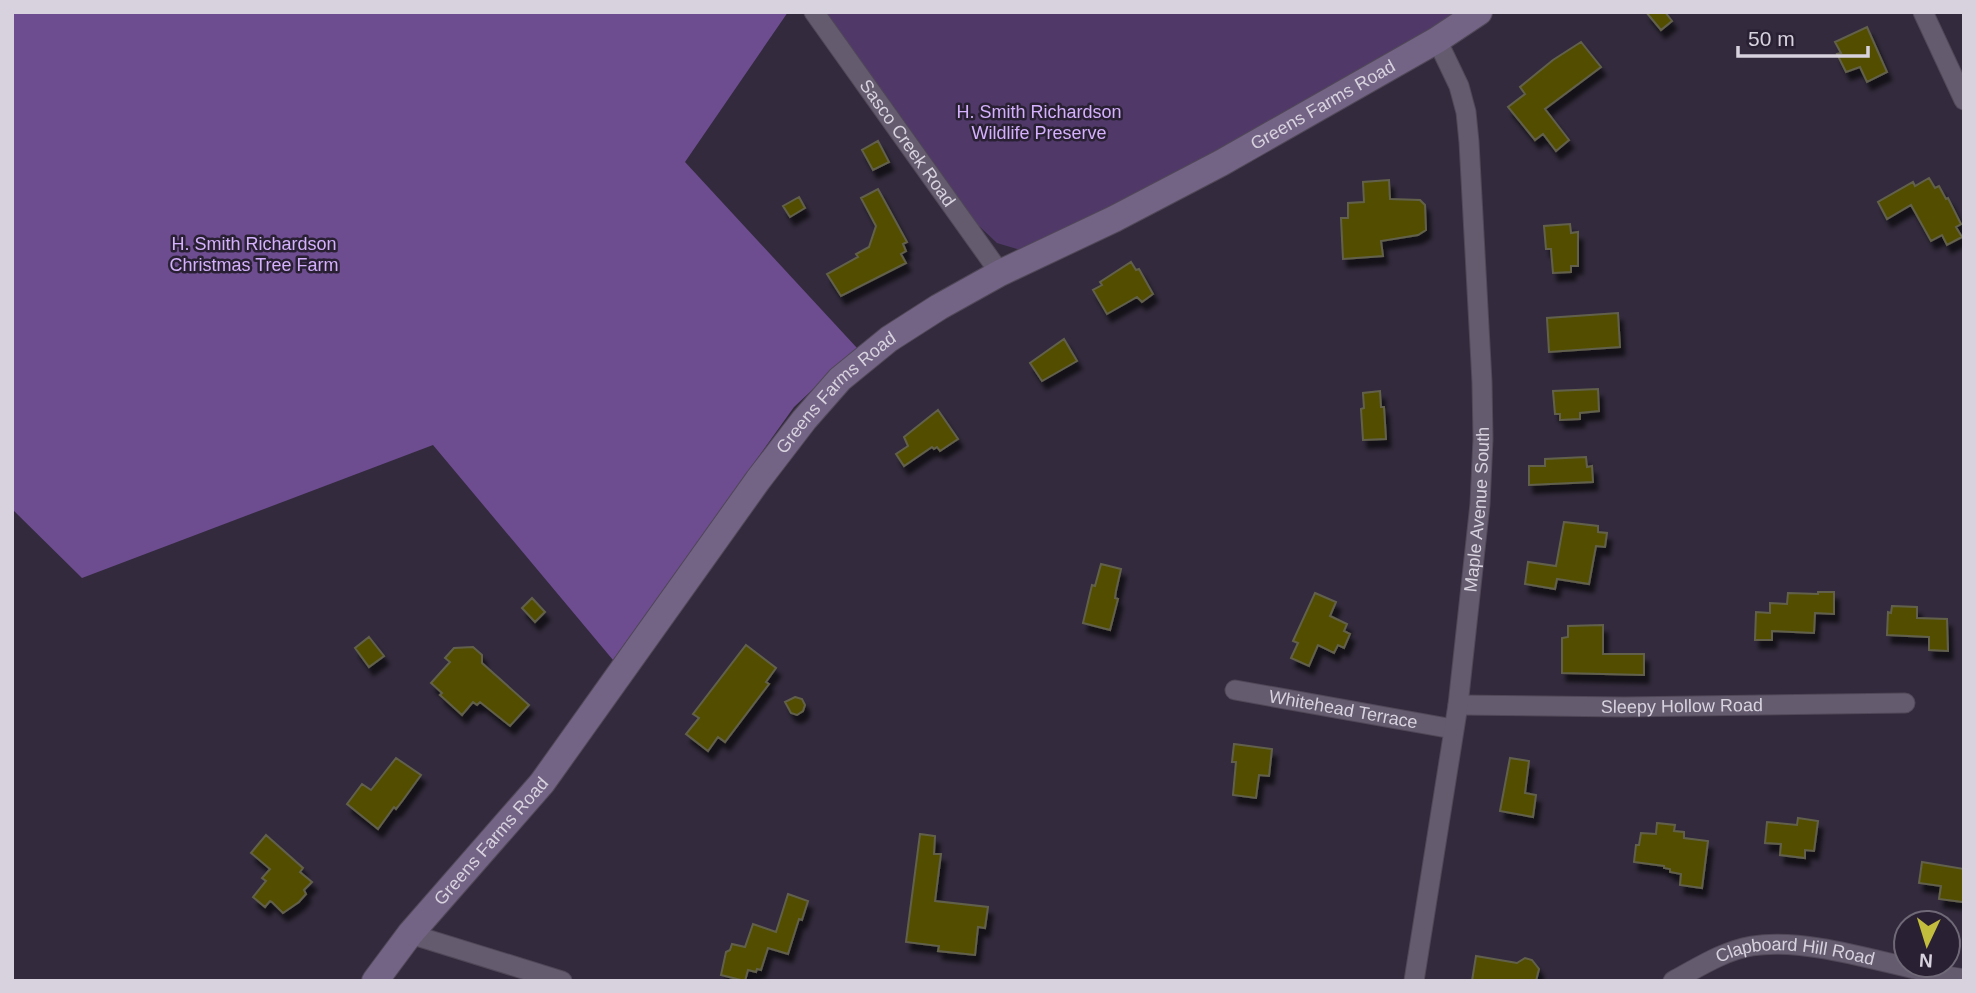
<svg xmlns="http://www.w3.org/2000/svg" width="1976" height="993" font-family="Arial,sans-serif">
  <style>
    .green { fill: #503969 }
    .forest { fill: #6e4c90 }
    .building { fill: #524e00; stroke: #62614c; stroke-width: 2; filter: url(#shadow) }
    .lines { fill: none; stroke-linecap: round; stroke-linejoin: round }
    .street-casing { stroke: #504858; stroke-width: 21 }
    .secondary-casing { stroke: #504858; stroke-width: 28 }
    .street { stroke: #645b6f; stroke-width: 19 }
    .secondary { stroke: #736385; stroke-width: 26 }
    .labels { text-anchor: middle; dominant-baseline: central; stroke-width: 5; stroke-linejoin: round; paint-order: stroke }
    .street-label { font-size: 18px; fill: #d7d2de; stroke: #292133 }
    .park-label { font-size: 18px; fill: #d4b0fd; stroke: #292133 }
  </style>
  <defs>
    <filter id="shadow"><feDropShadow dx="4.5" dy="8" stdDeviation="2" flood-color="#0009"/></filter>
  </defs>
  <rect width="100%" height="100%" fill="#332b3d"/>
  <path class="green" d="M824 12H1459L1218 153 1024 251 997 243 978 225 887 97Z"/>
  <path class="forest" d="M12 12H788L685 162 857 348 794 407 613 660 433 445 82 578 12 509Z"/>
  <path class="building" d="M1646 12H1665L1672 21 1661 30Z
    M1867 27 1887 72 1867 82 1860 67 1846 72 1837 54 1841 53 1835 42Z
    M1581 42 1601 67 1545 109 1569 140 1556 151 1543 134 1535 140 1508 107 1525 94 1520 87 1553 60Z
    M878 141 889 162 873 170 862 150Z
    M1929 178 1935 188 1939 186 1946 199 1948 198 1961 224 1956 227 1962 237 1947 245 1942 235 1931 241 1911 205 1887 219 1878 202 1913 182 1915 186Z
    M1389 180 1390 199 1420 200 1425 205 1426 230 1418 235 1381 241 1383 256 1343 259 1341 218H1348V203L1364 202 1363 182Z
    M878 189 907 242 903 244 906 251 901 254 906 263 841 296 827 274 858 257 856 254 869 247 876 226 861 198Z
    M799 197 805 208 790 217 783 206Z
    M1570 224 1571 233 1578 232V266H1571V272L1553 273 1551 249H1546L1544 226Z
    M1131 262 1136 270 1139 269 1153 294 1142 302 1137 297 1107 314 1093 290 1102 285 1100 282Z
    M1618 313 1620 347 1549 352 1547 318Z
    M1064 339 1077 361 1042 381 1030 363Z
    M1598 389 1599 411 1580 413V419L1560 420V414H1555L1553 391Z
    M1380 391 1381 407H1384L1386 439 1363 440 1361 409 1364 408 1363 393Z
    M938 410 958 439 940 451 937 447 934 449 932 447 904 466 896 454 908 446 904 437Z
    M1586 457 1587 467 1592 466 1593 482 1529 485V466H1545V459Z
    M1564 522 1598 526V532L1607 533 1605 547 1596 546 1589 584 1557 579 1555 589 1525 584 1528 562 1556 566Z
    M1101 564 1121 569 1116 591 1115 598 1118 599 1110 630 1083 623 1092 585 1095 586Z
    M1818 592H1834V614L1815 613 1814 633 1772 631V640H1755L1756 612 1770 613V603L1787 604 1788 593 1818 594Z
    M1315 593 1336 602 1330 616 1347 624 1344 631 1350 634 1344 648 1338 645 1334 653 1318 645 1309 666 1291 658 1298 643 1293 641Z
    M532 598 545 612 535 622 522 608Z
    M1892 606 1917 607V618L1947 619 1948 651 1929 650V637L1887 635 1888 612 1891 613Z
    M1603 625V654H1644V675L1562 673V638L1568 637V626Z
    M369 637 384 656 369 667 355 648Z
    M746 645 776 668 766 682 769 684 725 742 718 737 708 751 686 734 699 718 693 714Z
    M473 647 482 655V663L529 705 510 726 480 702 477 705 473 702 462 715 440 695 442 693 431 683 450 662 445 658 454 648Z
    M795 697 802 699 805 705 803 711 797 715 791 713 785 702Z
    M1234 744 1272 749 1269 776 1259 775 1256 798 1233 795 1236 762H1232Z
    M396 758 421 775 403 800 396 809 394 807 378 829 347 804 362 784 371 790Z
    M1510 758 1529 761 1525 793 1536 795 1533 817 1500 811Z
    M1798 818 1818 821 1814 851 1805 850V858L1780 855 1781 844 1765 843 1767 822 1797 825Z
    M1657 823 1675 825 1674 831 1684 832V838L1708 841 1702 888 1680 885 1681 874 1670 872V869L1664 868V866L1634 862 1636 845H1639L1641 833 1656 834Z
    M920 834 935 836 934 854H941L935 901 988 907 985 928 978 927 975 955 938 951 939 946 906 942Z
    M266 835 303 868 300 872 312 882 304 890 306 894 299 902 283 913 272 902 270 901 265 907 253 897 266 881 262 878 270 869 251 853Z
    M1922 862 1964 869 1963 902 1939 899 1941 886 1919 883Z
    M788 894 808 901 802 920 799 919 788 954 768 948 761 970 757 969 756 972 748 970 745 981 721 975 726 952 730 950 732 944 745 947 753 924 776 932Z
    M1476 956 1517 963 1525 958 1532 960 1539 969 1536 981H1472Z"/>
  <g class="lines">
    <g class="street-casing">
      <g id="street">
        <path id="s1" d="M814 12 1000 273"/>
        <path d="M1923 12 1964 100"/>
        <path id="s2" d="M1235 690 1453 729"/>
        <path id="s3" d="M1458 705 1624 707 1905 703"/>
        <path d="M410 934 562 981"/>
        <path id="s4" d="M1414 981 1458 705 1480 504 1483 439 1482 382 1469 142 1466 112 1459 86 1437 40"/>
        <path id="s5" d="M1673 981C1699 967 1723 951 1752 946 1813 936 1901 970 1964 979"/>
      </g>
    </g>
    <g class="secondary-casing">
      <g id="secondary">
        <path id="s6" d="M375 981 410 934 542 783 758 480 804 420 840 379 889 339 939 307 1000 273 1114 219 1221 163 1437 40 1479 12"/>
      </g>
    </g>
    <use href="#street" class="street"/>
    <use href="#secondary" class="secondary"/>
  </g>
  <g class="labels">
    <g class="street-label">
      <text stroke="none"><textPath href="#s6" startOffset="1318">Greens Farms Road</textPath></text>
      <text stroke="none"><textPath href="#s1" startOffset="161">Sasco Creek Road</textPath></text>
      <text stroke="none"><textPath href="#s6" startOffset="749">Greens Farms Road</textPath></text>
      <text stroke="none"><textPath href="#s4" startOffset="476">Maple Avenue South</textPath></text>
      <text stroke="none"><textPath href="#s3" startOffset="224">Sleepy Hollow Road</textPath></text>
      <text stroke="none"><textPath href="#s2" startOffset="110">Whitehead Terrace</textPath></text>
      <text stroke="none"><textPath href="#s6" startOffset="182">Greens Farms Road</textPath></text>
      <text stroke="none"><textPath href="#s5" startOffset="130">Clapboard Hill Road</textPath></text>
    </g>
    <g class="park-label">
      <text x="1039" y="112">H. Smith Richardson<tspan x="1039" dy="21">Wildlife Preserve</tspan></text>
      <text x="254" y="244">H. Smith Richardson<tspan x="254" dy="21">Christmas Tree Farm</tspan></text>
    </g>
  </g>
  <rect width="1976" height="993" fill="none" stroke="#d7d2de" stroke-width="28"/>
  <g transform="translate(1927 944) rotate(184)"><circle r="33" fill="#292133" stroke="#6f6877" stroke-width="2"/>
  <path d="M0-5L12 26L0 18L-12 26Z" fill="#c3bd3e"/>
  <text y="-10" font-size="19" font-weight="bold" text-anchor="middle" fill="#d7d2de">N</text>
  </g>
  <path d="M1738 46v10h130v-10" fill="none" stroke="#d7d2de" stroke-width="3.5"/>
  <text x="1748" y="46" font-size="21" fill="#d7d2de" stroke="#292133" stroke-width="5" paint-order="stroke">50 m</text>
</svg>
